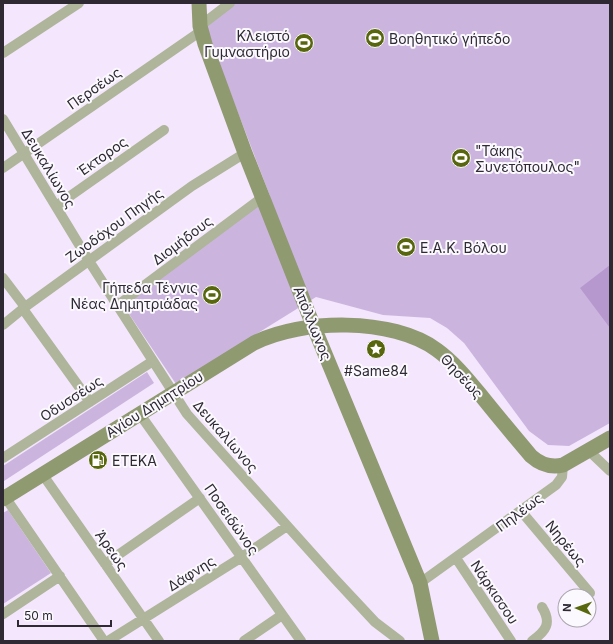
<svg xmlns="http://www.w3.org/2000/svg" width="613" height="644" font-family="Inter,sans-serif">
  <style>
    .green { fill: #cbb5de }
    .water { fill: #b698cf }
    .lines { fill: none; stroke-linecap: round; stroke-linejoin: round }
    .street { stroke: #aeb59a; stroke-width: 10 }
    .secondary { stroke: #909a71; stroke-width: 15 }
    .labels { text-anchor: middle; dominant-baseline: central; stroke-width: 4; stroke-linejoin: round; paint-order: stroke }
    .poi-label { font-size: 14px; fill: #2e2933; stroke: #fbf8fe; text-anchor: start }
    .street-label { font-size: 14px; fill: #2e2933; stroke: #fbf8fe }
  </style>
  <rect width="100%" height="100%" fill="#f3e6fd"/>
  <path class="green" d="M236 3H610V423L569 446 548 445 529 431 464 343 447 328 430 318 383 315 316 297 176 384 123 305 270 196 205 27Z
    M147 372 154 383 4 481 3 466Z
    M8 510 51 573 3 604V513Z"/>
  <path class="water" d="M610 265V328L580 288Z"/>
  <g class="lines">
    <path class="street" d="M200 26 230 3
      M3 53 79 3
      M3 119 89 261 187 414 334 578 375 622 400 641
      M3 168 201 31
      M56 206 164 130
      M3 278 25 307
      M118 305 263 197
      M23 309 90 402
      M3 325 25 307 192 186 245 153
      M139 413 301 641
      M589 451 610 471
      M3 458 153 361
      M43 475 159 641
      M3 494 104 641
      M521 511 590 593
      M456 558 511 641
      M105 564 200 498
      M420 583 556 485 562 477 563 465
      M3 614 60 576
      M108 641 242 557 287 526
      M244 641 282 615
      M532 641C546 631 552 623 542 607"/>
    <path class="secondary" d="M199 3 200 26 205 44 245 153 313 325 420 583 432 641
      M3 499 254 343C302 319 392 317 437 350 455 363 469 381 483 398 499 418 515 437 531 456 540 464 551 468 563 465L610 438"/>
  </g>
  <defs>
    <g id="stadium-disc" transform="scale(1)"><circle r="9.5" fill="#58670e" stroke="#fbf8fe"/><path d="M0-5a6.5 5 0 1 0 0 10a6.5 5 0 1 0 0-10ZM-3.5-1.8h7v3.6h-7Z" fill="#fff"/></g>
    <g id="sight-disc" transform="scale(1)"><circle r="9.5" fill="#58670e" stroke="#fbf8fe"/><path d="M0-6L1.8-2.2L6-1.7L2.9 1.2L3.7 5.4L0 3.3L-3.7 5.4L-2.9 1.2L-6-1.7L-1.8-2.2Z" fill="#fff"/></g>
    <g id="fuel-disc" transform="scale(1)"><circle r="9.5" fill="#58670e" stroke="#fbf8fe"/><path d="M-5.5-6h7V0h2V4h1.3V-2.5L3-4.5l.8-.8L6-3V5H2.5V1h-1V6h-7ZM-4.2-4.7v3.2H.2V-4.7Z" fill="#fff"/></g>
  </defs>
  <g fill-rule="evenodd">
    <use href="#stadium-disc" x="375" y="38"/>
    <use href="#stadium-disc" x="304" y="43"/>
    <use href="#stadium-disc" x="461" y="158"/>
    <use href="#stadium-disc" x="406" y="247"/>
    <use href="#stadium-disc" x="212" y="295"/>
    <use href="#sight-disc" x="376" y="349"/>
    <use href="#fuel-disc" x="98" y="460"/>
  </g>
  <g class="labels">
    <g class="poi-label">
      <text x="290" y="35" text-anchor="end">Κλειστό<tspan x="290" dy="16">Γυμναστήριο</tspan></text>
      <text x="389" y="38">Βοηθητικό γήπεδο</text>
      <text x="475" y="150">"Τάκης<tspan x="475" dy="16">Συνετόπουλος"</tspan></text>
      <text x="420" y="247">Ε.Α.Κ. Βόλου</text>
      <text x="198" y="287" text-anchor="end">Γήπεδα Τέννις<tspan x="198" dy="16">Νέας Δημητριάδας</tspan></text>
      <text x="376" y="370" text-anchor="middle">#Same84</text>
      <text x="112" y="460">ΕΤΕΚΑ</text>
    </g>
    <g class="street-label">
      <text transform="translate(94 88) rotate(-35)">Περσέως</text>
      <text transform="translate(102 156) rotate(-35)">Έκτορος</text>
      <text transform="translate(49 168) rotate(59)">Δευκαλίωνος</text>
      <text transform="translate(114 225) rotate(-36)">Ζωοδόχου Πηγής</text>
      <text transform="translate(182 240) rotate(-37)">Διομήδους</text>
      <text transform="translate(313 323) rotate(68)">Απόλλωνος</text>
      <text transform="translate(462 376) rotate(47)">Θησέως</text>
      <text transform="translate(71 398) rotate(-33)">Οδυσσέως</text>
      <text transform="translate(154 404) rotate(-32)">Αγίου Δημητρίου</text>
      <text transform="translate(226 436) rotate(49)">Δευκαλίωνος</text>
      <text transform="translate(519 512) rotate(-37)">Πηλέως</text>
      <text transform="translate(232 519) rotate(55)">Ποσειδώνος</text>
      <text transform="translate(566 543) rotate(50)">Νηρέως</text>
      <text transform="translate(112 550) rotate(55)">Άρεως</text>
      <text transform="translate(191 573) rotate(-32)">Δάφνης</text>
      <text transform="translate(495 592) rotate(56)">Νάρκισσου</text>
    </g>
  </g>
  <rect width="613" height="644" fill="none" stroke="#2e2933" stroke-width="8"/>
  <g transform="translate(577 608) rotate(272)"><circle r="19" fill="#fbf8fe" stroke="#a9a5ad"/>
  <path d="M0-3L7 15L0 10L-7 15Z" fill="#58670e"/>
  <text y="-6" font-size="11" font-weight="bold" text-anchor="middle" fill="#2e2933">N</text>
  </g>
  <path d="M18 620v6h93v-6" fill="none" stroke="#2e2933" stroke-width="2"/>
  <text x="24" y="620" font-size="12" fill="#2e2933" stroke="#fbf8fe" stroke-width="3" paint-order="stroke">50 m</text>
</svg>
